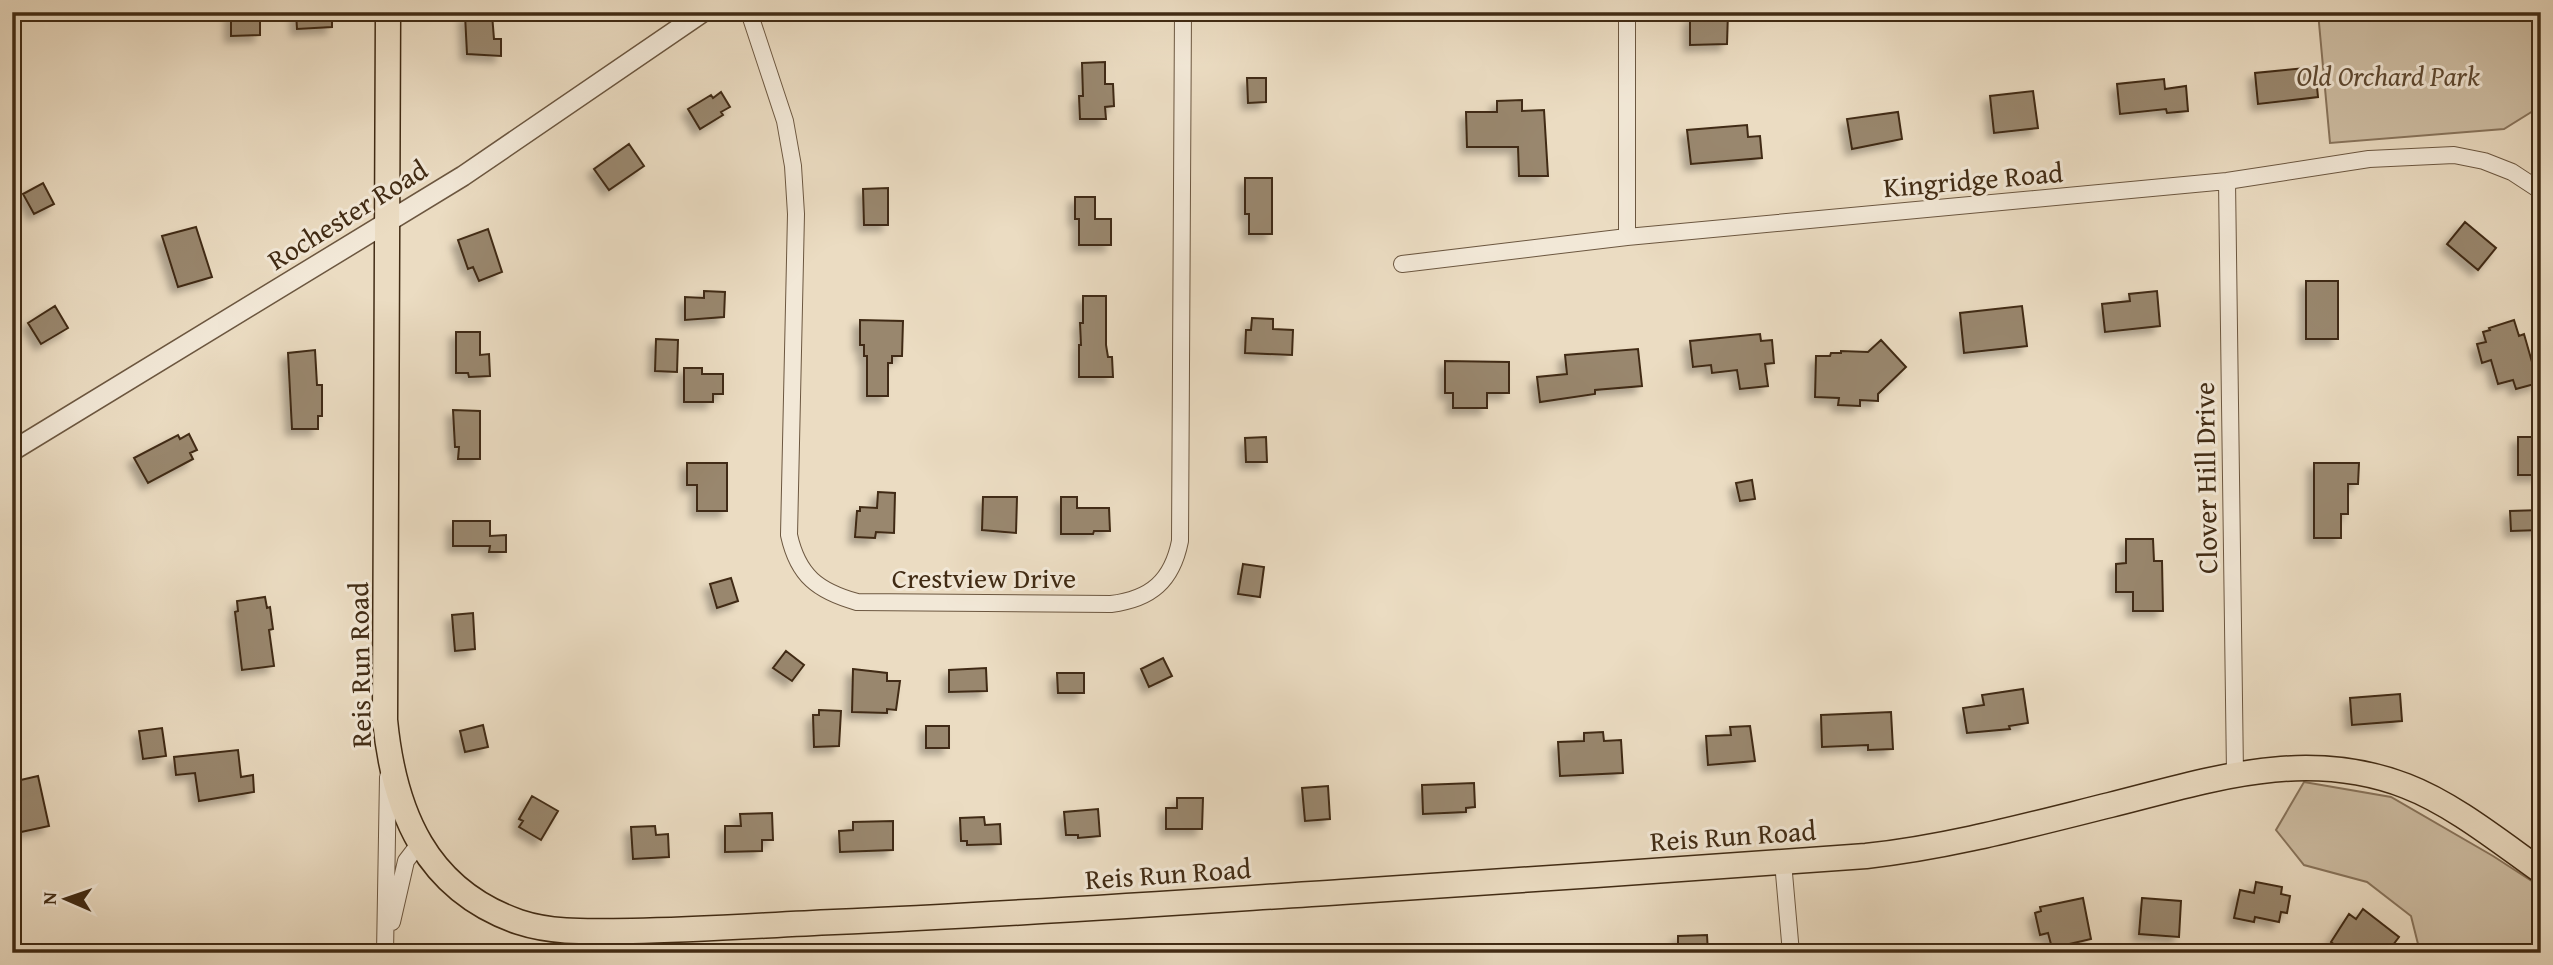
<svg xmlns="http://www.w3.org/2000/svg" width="2553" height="965" font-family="'Gentium Book Plus',serif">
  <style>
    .green { fill: #cebea4; stroke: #88745c; stroke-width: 2 }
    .building { fill: #99876e; stroke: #412b14; stroke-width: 2; filter: url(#shadow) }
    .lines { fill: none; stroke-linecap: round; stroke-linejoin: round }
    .minor-casing { stroke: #6c5740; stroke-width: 18 }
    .tertiary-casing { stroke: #6c5740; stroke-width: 22 }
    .primary-casing { stroke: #412b14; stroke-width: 27 }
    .minor { stroke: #f2e8d7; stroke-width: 16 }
    .tertiary { stroke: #f2e8d7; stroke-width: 19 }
    .primary { stroke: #ebdcc2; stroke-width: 24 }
    .labels { text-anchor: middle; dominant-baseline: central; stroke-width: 6; stroke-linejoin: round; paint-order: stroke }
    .park-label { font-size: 28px; font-style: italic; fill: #5d4831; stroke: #f2e8d7 }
    .street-label { font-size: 28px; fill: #412b14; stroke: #f2e8d7 }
  </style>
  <defs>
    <filter id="shadow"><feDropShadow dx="-6" dy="6" stdDeviation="3.5" flood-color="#0004"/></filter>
  </defs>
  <rect width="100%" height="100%" fill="#ebdcc2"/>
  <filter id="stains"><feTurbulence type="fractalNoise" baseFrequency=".00286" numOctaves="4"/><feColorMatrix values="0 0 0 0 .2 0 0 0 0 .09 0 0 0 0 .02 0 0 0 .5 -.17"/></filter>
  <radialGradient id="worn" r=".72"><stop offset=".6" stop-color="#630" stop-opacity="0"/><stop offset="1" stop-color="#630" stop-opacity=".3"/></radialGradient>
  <path class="green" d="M2318 12H2541V106L2504 129 2330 143Z
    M2304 782 2391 797 2493 856 2541 887V953H2417L2419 948 2411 916 2367 882 2304 865 2276 830Z"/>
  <path class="building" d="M231 12H260V35L231 36Z
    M296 12H332V27L297 29Z
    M1695 12H1728L1727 44 1690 45V19H1695Z
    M492 14 494 39H501V56L467 54 465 15Z
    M1105 62V84H1113L1114 106 1105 107 1106 119H1080L1079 96H1083L1082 63Z
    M2315 67 2318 97 2258 104 2255 73Z
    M1247 78H1266V102L1248 103Z
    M2164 79 2165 89 2186 86 2188 111 2167 113 2166 109 2120 114 2117 84Z
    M2033 91 2038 128 1994 133 1990 96Z
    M721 92 730 107 721 112 723 115 700 129 688 109 711 95 713 98Z
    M1522 100V111L1544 110 1548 176H1519L1518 147H1467L1466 112H1497V101Z
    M1898 112 1902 139 1852 149 1847 119Z
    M1747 125 1748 137 1760 136 1762 158 1691 164 1687 130Z
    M629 144 644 166 609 190 594 169Z
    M1245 178H1272V234H1249V214H1245Z
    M43 183 54 204 34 214 23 194Z
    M888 188V225H864L863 189Z
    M1075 197H1095V219H1111V245H1079V219H1075Z
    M2465 222 2496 248 2478 270 2447 244Z
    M196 227 212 277 178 287 162 236Z
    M488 229 502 272 479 281 473 267 468 269 458 240Z
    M2306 281H2338V339H2306Z
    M704 291 725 292 724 317 685 320V297L704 298Z
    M2157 291 2160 326 2105 332 2102 304 2130 301 2129 294Z
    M1083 296H1106V345L1108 357H1112L1113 377H1079V345H1081L1080 323H1083Z
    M55 306 68 328 41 344 28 323Z
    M2022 306 2027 346 1964 353 1960 313Z
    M1252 318 1273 319V329L1293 330 1292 355 1245 353 1246 330H1251Z
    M860 320 903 321 902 356H892V363H888V396H867V356H864V345H860Z
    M2514 320 2519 336 2524 334 2538 383 2516 389 2513 380 2498 384 2491 360 2482 363 2477 344 2486 342 2483 332 2490 330 2489 328Z
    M456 332H480V355L489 354 490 376 469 377 468 373H456Z
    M1760 334 1761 341 1772 340 1774 363 1765 364 1768 386 1740 389 1737 370 1712 373 1711 365 1693 367 1690 341Z
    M656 339 678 340 677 372 655 371Z
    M1881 340 1906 367 1878 394V401L1860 400V406L1838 405 1839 398 1815 397 1816 356H1830L1831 353H1841V351L1868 352Z
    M1638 349 1642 386 1595 390V394L1540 402 1537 377 1567 374 1565 355Z
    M315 350 317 385H322V416H318V429H292L288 353Z
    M1445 361 1509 362V393H1487V408H1453V393H1445Z
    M684 368H702V374H723V394H713V402H684Z
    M453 410 480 411V459H458L459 447H455Z
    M189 434 197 450 190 453 193 459 148 483 134 458 178 435 180 439Z
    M1266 437 1267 462H1246L1245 438Z
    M2518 437H2541V475H2518Z
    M687 463H727V511H697V485H687Z
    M2314 463H2359L2358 484H2348V514H2341V538H2314Z
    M1752 480 1755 499 1740 501 1736 483Z
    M878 492 895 493 894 533 876 532 875 538 855 537 857 511H860V507L877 508Z
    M983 497H1017L1016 533 982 530Z
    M1061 497H1077V508H1109L1110 531H1094L1093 534H1061Z
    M2541 510V530L2511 531 2510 511Z
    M453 521H490V536L506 535V552H489L490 546H453Z
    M2126 539H2153L2154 561H2162L2163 611H2133V592H2116V564L2126 563Z
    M1243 564 1264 567 1260 597 1238 594Z
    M731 578 738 601 717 608 710 584Z
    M265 597 267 608 270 607 273 629 269 630 274 666 242 670 235 612 238 611 237 601Z
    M473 613 475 649 455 651 452 615Z
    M786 651 804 665 792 681 773 668Z
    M1163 658 1172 676 1149 687 1141 669Z
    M986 668 987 691 949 692V670Z
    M853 669 887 673V681H900L896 710 887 709V713L852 712Z
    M1057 673H1084V693H1058Z
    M2023 689 2028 723 2009 726 2010 729 1967 733 1963 708 1984 705 1982 695Z
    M2400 694 2402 721 2352 725 2350 698Z
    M819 710 841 711 839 746 814 747 813 715H819Z
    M1891 712 1893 749 1868 750V745L1822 747 1821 715Z
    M483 725 488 747 465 752 460 731Z
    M926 726H949V748H926Z
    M1750 726 1755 761 1708 765 1706 736 1731 735 1730 727Z
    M162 728 166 756 143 759 139 731Z
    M1603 732 1604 741 1621 740 1623 773 1560 776 1558 742 1584 741V733Z
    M238 750 241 777 253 775 254 792 199 801 195 773 176 775 174 757Z
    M38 776 49 826 21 832 12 782Z
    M1474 783 1475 807 1466 808V812L1423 814 1422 785Z
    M1328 786 1330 819 1305 821 1302 788Z
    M532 796 558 811 541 840 519 827 523 821 519 819Z
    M1177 798H1203L1202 829H1166V808H1177Z
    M1098 809 1100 836 1078 838V835H1066L1064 812Z
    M772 813 773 840H762V851L725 852V826H741L740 814Z
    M984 817 985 825 1000 824 1001 844 967 845V841H961L960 818Z
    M893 821V850L840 852 839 831 853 830V822Z
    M655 826 656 835 668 834 669 857 633 859 631 827Z
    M2256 882 2282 887 2281 894 2290 896 2287 913 2281 912 2279 922 2255 917 2254 922 2234 918 2240 890 2254 893Z
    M2083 898 2091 939 2052 948 2048 933 2040 935 2035 913 2041 911 2040 907Z
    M2142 898 2181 901 2179 937 2139 934Z
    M2363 909 2399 937 2387 953H2345L2331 942 2349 914 2356 919Z
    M1707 935 1708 953H1678V936Z"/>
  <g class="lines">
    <g class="minor-casing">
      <path id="minor" d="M749 12 785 121 793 166 796 214 789 535C798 576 818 591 857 602L1111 604C1151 599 1172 581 1180 541L1183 12
        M2227 181 2235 774
        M1627 237V12
        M1402 264 1627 237 2227 181 2369 159 2454 155 2484 161 2512 172 2541 191
        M1783 862 1791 953
        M392 922 406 861 419 844
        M385 953 388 777"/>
    </g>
    <g class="tertiary-casing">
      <path id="tertiary" d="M12 451 463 176 703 12"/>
    </g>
    <g class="primary-casing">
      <path id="primary" d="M388 12 385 720C394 812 426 890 519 922 555 934 595 931 632 931 699 930 766 925 834 922 1003 915 1172 903 1342 892 1517 880 1691 869 1866 856 1949 847 2029 825 2110 805 2210 780 2305 747 2406 786 2453 804 2500 842 2541 871"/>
    </g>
    <use href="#minor" class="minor"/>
    <use href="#tertiary" class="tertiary"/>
    <use href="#primary" class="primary"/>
  </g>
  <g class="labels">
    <g class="park-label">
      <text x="2388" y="75">Old Orchard Park</text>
    </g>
    <g class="street-label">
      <text transform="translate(1973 179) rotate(-5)">Kingridge Road</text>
      <text transform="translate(347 214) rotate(-32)">Rochester Road</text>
      <text transform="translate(2205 478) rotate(-91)">Clover Hill Drive</text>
      <text x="984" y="577">Crestview Drive</text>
      <text transform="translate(359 665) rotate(-91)">Reis Run Road</text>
      <text transform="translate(1733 835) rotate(-4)">Reis Run Road</text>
      <text transform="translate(1168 873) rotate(-4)">Reis Run Road</text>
    </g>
  </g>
  <rect width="2553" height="965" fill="none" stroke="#ebdcc2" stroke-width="42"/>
  <rect x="14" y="14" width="2525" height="937" fill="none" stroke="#412b14" stroke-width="3.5"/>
  <rect x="21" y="21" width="2511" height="923" fill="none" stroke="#412b14" stroke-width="2"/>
  <g transform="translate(66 899) rotate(272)" stroke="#f2e8d7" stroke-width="5" paint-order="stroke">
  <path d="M0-5L12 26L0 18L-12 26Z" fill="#412b14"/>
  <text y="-10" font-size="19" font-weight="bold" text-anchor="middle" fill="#412b14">N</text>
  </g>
  <rect width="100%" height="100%" filter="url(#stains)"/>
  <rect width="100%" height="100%" fill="url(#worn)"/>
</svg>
